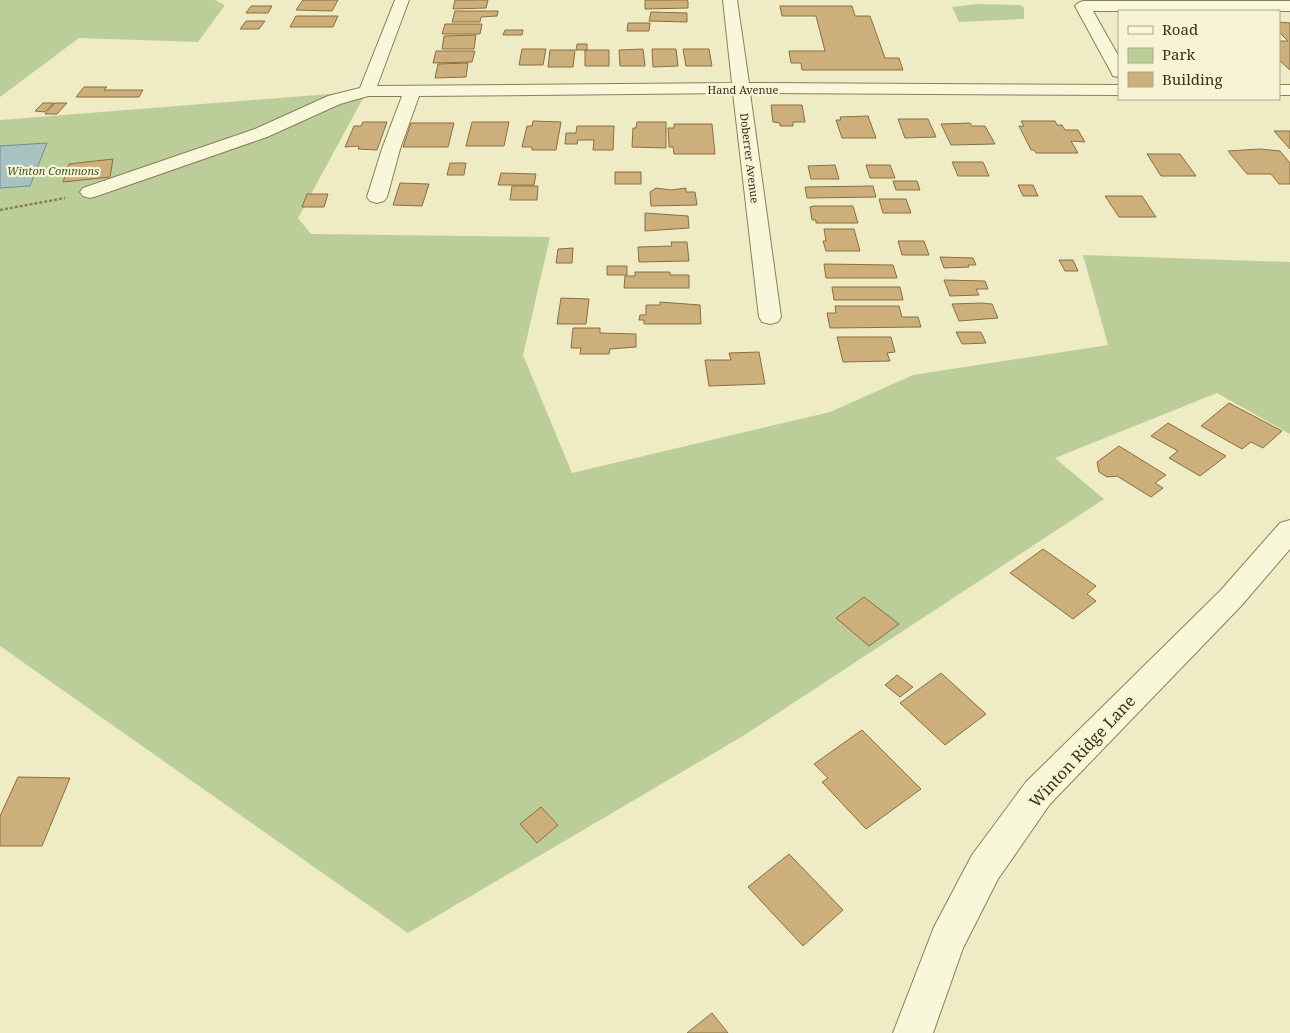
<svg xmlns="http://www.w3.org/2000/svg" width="1290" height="1033" font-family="'Noto Serif',serif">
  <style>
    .green { fill: #bbcd99 }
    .water { fill: #a7c2c0; stroke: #6d9190 }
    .building { fill: #cdaf7b; stroke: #896e41 }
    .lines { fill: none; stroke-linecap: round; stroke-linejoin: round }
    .minor-casing { stroke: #8a7f5b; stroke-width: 2 }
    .path { stroke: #8a7f5b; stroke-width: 2.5; stroke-dasharray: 3 2; stroke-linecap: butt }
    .minor { fill: #f9f7d9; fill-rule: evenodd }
    .labels { text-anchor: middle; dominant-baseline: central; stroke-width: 4.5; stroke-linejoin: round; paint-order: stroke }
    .far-street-label { font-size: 11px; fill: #3a321f; stroke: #f6f4d5 }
    .far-park-label { font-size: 11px; font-style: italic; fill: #3f5725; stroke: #f6f4d5 }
    .near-street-label { font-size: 16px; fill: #3a321f; stroke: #f6f4d5 }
  </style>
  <rect width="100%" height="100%" fill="#efecc5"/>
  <path class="green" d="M0 0H215L225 5 198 42 79 38 0 97Z
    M978 4 1020 5 1024 8V19L959 22 952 7Z
    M367 91 298 218 311 234 550 237 523 355 572 473 830 412 913 375 1108 345 1083 255 1290 262V434L1217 393 1055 458 1104 499 743 736 408 933 0 646V120Z"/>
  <path class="water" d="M47 143 30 186 0 188V146Z"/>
  <path class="building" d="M303 0H338L332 11 296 10Z
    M455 0H488L486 8 453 9Z
    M645 0H686L688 1V8L645 9Z
    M251 6H272L268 13H246Z
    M780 6H852L855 16H870L885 58H899L903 70H802L801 63H791L789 51H825L816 16H782Z
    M455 11H498L497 16 481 17 480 22H452Z
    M651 12 687 13V22L649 21Z
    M296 16H338L333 27H290Z
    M246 21H265L259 29H240Z
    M1279 22 1290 23V70L1279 60V41H1288L1279 32Z
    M628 23H650L649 31H627Z
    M445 24H482L480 34H442Z
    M505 30H523L522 35H503Z
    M476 35 474 49H442L444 36Z
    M577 44H587V50H576Z
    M522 49H546L543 65H519Z
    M643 49 645 66H620L619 50Z
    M652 49H676L678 66 653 67Z
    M683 49H709L712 66H686Z
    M550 50H575L573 67H548Z
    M585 50H609V66H585Z
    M436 51H475L472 62 433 63Z
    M468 63 466 77 435 78 438 64Z
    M84 87H107L104 90H143L139 97H76Z
    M43 103H54L45 112 35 111Z
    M55 103H67L57 114H45Z
    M771 105H802L805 122H793V126H780V123L773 122Z
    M868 116 876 138H842L836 120H841L840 117Z
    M898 119H928L936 137 905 138Z
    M533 121 561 122 556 150H532V147H522L527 126H532Z
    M1021 121H1055L1057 125H1062L1065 130H1078L1085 142 1071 141 1078 153H1036L1034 150H1031L1019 126H1024Z
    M363 122H387L377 150 358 149 359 146 345 147 354 126H361Z
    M472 122H509L504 146H466Z
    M637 122H666V148L632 147 633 128H636Z
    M411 123H454L448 147H403Z
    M970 123 972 126H985L995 144 951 145 941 124Z
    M674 124H712L715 154H674L673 147H669L668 128H674Z
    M577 126H614L613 150H593L594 140H578L577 144H565L566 133H576Z
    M1274 131H1290V149L1281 139Z
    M1260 149 1280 151 1290 163V184H1279L1271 174H1247L1228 151Z
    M1147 154H1180L1196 176H1161Z
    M113 159 110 177 63 182 69 164Z
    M952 162H983L989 176H958Z
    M450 163H466L464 175H447Z
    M835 165 839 179H811L808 166Z
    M866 165H890L895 178H870Z
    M615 172H641V184H615Z
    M501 173 536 174 534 185H498Z
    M893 181H917L920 190H896Z
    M400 183 429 184 422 206 393 205Z
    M1018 185H1033L1038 196H1023Z
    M512 186H538L537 200H510Z
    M873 186 876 197 807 198 805 187Z
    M656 188 671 190 686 188V192H695L697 205 651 206 650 192Z
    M307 194H328L324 207H302Z
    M1105 196H1142L1156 217H1119Z
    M879 199H906L911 213H883Z
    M814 206H853L858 223H816V220H812L810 207Z
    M645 213 688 216 689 228 645 231Z
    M824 229H854L860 251H826L823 241H826Z
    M898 241H924L929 255H902Z
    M671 242H687L689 261 639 262 638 247 672 246Z
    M573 248 572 263H556L558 249Z
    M940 257 973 258 976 265H968L969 267 944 268Z
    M1059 260H1073L1078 271H1065Z
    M824 264 893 265 897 278H826Z
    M607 266H627V275H607Z
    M635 272H670V275H689V288H624L625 276H635Z
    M944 280 985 281 988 289H976L979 295 950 296Z
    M832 287H900L903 300H834Z
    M561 298 589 299 586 324H557Z
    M660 302 700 305 701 324H644V320H639L640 315H646V305H660Z
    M981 303 992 304 998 318 959 321 952 304Z
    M835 306H899L902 317H918L921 327 830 328 827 313H836Z
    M573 328H600V333L636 334V347L610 349 609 354H580L581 348H571Z
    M956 332H981L986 343 962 344Z
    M837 337H891L895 352 887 353 890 361 843 362Z
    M759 352 765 384 709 386 705 360H731L729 353Z
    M1229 403 1282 431 1263 448 1251 442 1242 449 1201 426Z
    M1168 423 1226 456 1200 476 1169 458 1178 451 1151 436Z
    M1119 446 1166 475 1155 483 1163 488 1151 497 1117 476 1107 477 1099 472 1097 462Z
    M1043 549 1096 586 1087 594 1096 601 1073 619 1010 573Z
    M864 597 899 624 869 646 836 618Z
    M941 673 986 714 945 745 900 703Z
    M897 675 913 687 900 697 885 685Z
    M862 730 921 789 866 829 822 782 828 778 814 764Z
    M18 777 70 778 42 846H0V816Z
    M541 807 558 825 537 843 520 824Z
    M789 854 843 910 803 946 748 887Z
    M712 1013 728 1033H687Z"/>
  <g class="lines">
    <g class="minor-casing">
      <path id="minor" d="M395 0H409L377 86 732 83 723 0H737L749 83 1119 85V95L750 93 781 317 778 322 770 324 762 322 759 317 733 93 419 96 400 149 387 197 384 201 377 203 370 201 367 197 382 149 402 96H368L340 104 267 137 97 196 90 198 83 196 80 192 83 188 255 129 328 96 360 88Z
        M1083 1H1290V11H1093L1119 57V77L1113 76 1111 72 1075 6 1078 3Z
        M1279 85H1290V95H1279Z
        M1290 520V549L1241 606 1050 804 998 879 963 948 933 1033H893L934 927 972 855 1026 782 1221 590 1280 523Z"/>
    </g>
    <path class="path" d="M0 210 65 198"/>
    <use href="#minor" class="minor"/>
  </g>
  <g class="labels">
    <g class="far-street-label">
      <text x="743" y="89">Hand Avenue</text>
      <text transform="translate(750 158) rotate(83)">Doberrer Avenue</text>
    </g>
    <g class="far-park-label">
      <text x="53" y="170">Winton Commons</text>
    </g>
    <g class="near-street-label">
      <text transform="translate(1082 751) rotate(-47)">Winton Ridge Lane</text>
    </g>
  </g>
  <rect x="1118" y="10" width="162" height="90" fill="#f6f4d5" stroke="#aba68c"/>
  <rect x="1128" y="26" width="25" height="8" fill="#f9f7d9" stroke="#aba68c"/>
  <text x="1162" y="35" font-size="15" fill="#3a321f">Road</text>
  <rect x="1128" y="48" width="25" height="15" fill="#bbcd99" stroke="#aba68c"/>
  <text x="1162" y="60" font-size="15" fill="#3a321f">Park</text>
  <rect x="1128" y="72" width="25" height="15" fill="#cdaf7b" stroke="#aba68c"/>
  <text x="1162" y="85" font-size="15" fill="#3a321f">Building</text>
</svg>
